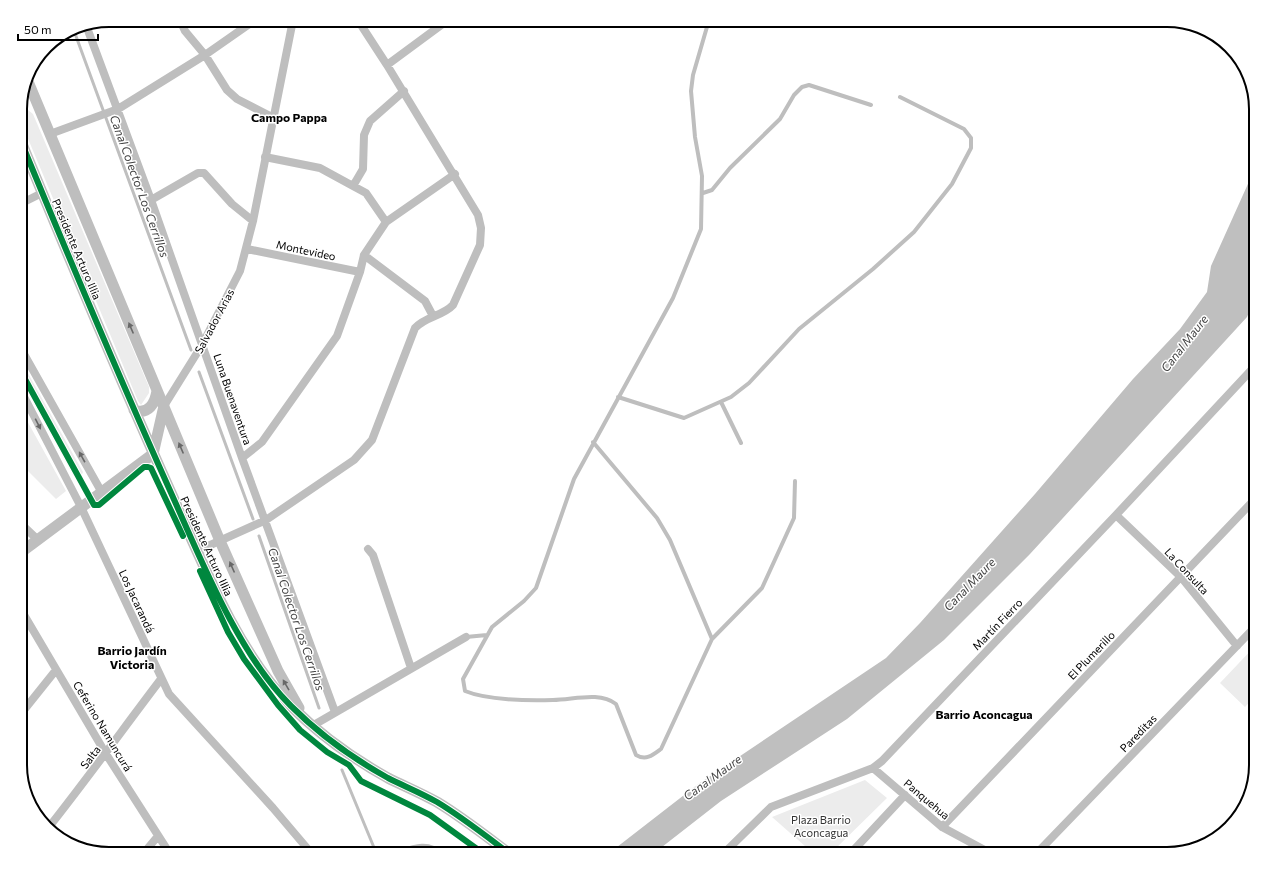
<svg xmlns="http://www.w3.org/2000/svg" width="1276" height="874" font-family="Commissioner,sans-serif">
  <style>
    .green { fill: #ececec }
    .water { fill: #bfbfbf }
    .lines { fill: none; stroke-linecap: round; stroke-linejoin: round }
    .stream { stroke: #bfbfbf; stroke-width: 3 }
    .service { stroke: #bebebe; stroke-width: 4 }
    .minor { stroke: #bebebe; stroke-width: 8 }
    .tertiary { stroke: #bebebe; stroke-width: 11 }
    .cycleway-casing { stroke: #fff; stroke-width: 8 }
    .cycleway { stroke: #00873e; stroke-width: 6 }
    .oneway { fill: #686868 }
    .labels { text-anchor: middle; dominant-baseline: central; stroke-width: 3; stroke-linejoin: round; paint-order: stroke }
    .street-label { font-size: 11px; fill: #000; stroke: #fff }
    .park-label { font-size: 11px; fill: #333; stroke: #fff }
    .neighbourhood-label { font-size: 12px; font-weight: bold; fill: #000; stroke: #fff }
    .water-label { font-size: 12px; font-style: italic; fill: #444; stroke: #fff }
    .rim { fill: none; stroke: #000; stroke-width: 2 }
  </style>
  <rect width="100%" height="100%" fill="#fff"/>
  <path class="green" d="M28 110 33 114 149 387V393L141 405 138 401 21 122 20 113Z
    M20 359 83 472 81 477 77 478 73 475 20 378Z
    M20 408 66 491 56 499 20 463Z
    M1256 645V695L1245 707 1220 683Z
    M865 780 887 798 830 854H814L772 817Z"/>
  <path class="water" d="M1256 166V297L1247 317 1030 554 944 640 847 719 721 801 653 854H608L697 785 886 658 920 623 1035 494 1133 379 1180 329 1207 292 1211 266Z"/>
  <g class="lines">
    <path class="stream" d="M73 28 191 350
      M199 372 253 519
      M259 536 319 708
      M342 770 375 850"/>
    <path class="service" d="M709 20 693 75 691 91 695 137 702 176 701 229 673 298 574 479 536 588 524 601 492 627 463 679 465 691C487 700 528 701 553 700 573 700 599 691 616 704L636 755C646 761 653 755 661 749L712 639 762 588 794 518 795 481
      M703 193 712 190 730 168 780 119 794 95 802 87 809 85 871 105
      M618 397 684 418 731 397 749 383 799 329 873 269 914 232 952 184 971 148V138L964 129 900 97
      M721 402 741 443
      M593 442 657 518 670 540 712 639
      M466 637 487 635
      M391 854C408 849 428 838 441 854"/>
    <path class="minor" d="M180 20 185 31 205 55 227 90 237 99 274 118
      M86 25 151 200 242 458 335 712
      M387 65 448 20
      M50 134 118 109 205 55 255 20
      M265 157 320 168 353 186 366 193 386 222
      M353 186 363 169 364 135 370 121 404 91
      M151 200 198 173H204L232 204 253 221
      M20 204 42 193
      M247 249 360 272
      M364 255 425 301 433 316
      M20 347 101 491
      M20 389 81 507 169 694 273 808 312 854
      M164 406 202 345 240 271 253 221 293 20
      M242 458 262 442 337 336 360 272 364 255 386 222 455 174
      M1116 515 1181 577 1237 646
      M20 523 38 540
      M368 549 373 555 411 668
      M197 551 266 520 354 460 372 440 415 328C426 316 443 316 453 305L480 245 481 228 478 215 387 65 361 25 353 20
      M20 608 106 754 170 854
      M20 715 56 670
      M312 726 466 637
      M873 768 942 827 992 854
      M49 827C87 779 123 729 161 679
      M942 827 1256 498
      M143 854 158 836
      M723 854 771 807 873 768 882 761 1116 515 1256 365
      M850 854 905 795
      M1036 854 1256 626"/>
    <path class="tertiary" d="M27 79 220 541 278 671 299 708
      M20 139C69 258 119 377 172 495 202 562 239 655 291 706 320 735 352 758 388 778 404 786 421 793 437 802 462 817 486 836 510 854
      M134 410C149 415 155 403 157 391
      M20 553 153 454 164 406"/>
    <g class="cycleway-casing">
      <path id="cycleway" d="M20 139C69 258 119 377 172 495 202 562 239 655 291 706 320 735 352 758 388 778 404 786 421 793 437 802 462 817 486 836 510 854
        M20 370 94 505H99L144 467H148L151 468 183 536
        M200 571 228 632 244 659 278 705 300 730 327 752 349 765 361 781 430 815 484 854"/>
    </g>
    <use href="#cycleway" class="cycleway"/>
  </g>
  <defs><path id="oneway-solid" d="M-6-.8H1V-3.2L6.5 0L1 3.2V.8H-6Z"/></defs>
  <g class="oneway">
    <use href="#oneway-solid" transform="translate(131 328) rotate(-113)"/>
    <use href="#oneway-solid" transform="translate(38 424) rotate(63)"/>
    <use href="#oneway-solid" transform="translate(181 448) rotate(-113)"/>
    <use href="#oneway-solid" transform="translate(82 457) rotate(-119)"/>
    <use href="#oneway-solid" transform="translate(232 567) rotate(-114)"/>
    <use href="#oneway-solid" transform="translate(286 685) rotate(-120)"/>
  </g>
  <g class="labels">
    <g class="street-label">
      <text transform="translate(77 249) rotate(67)">Presidente Arturo Illia</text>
      <text transform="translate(306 250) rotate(12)">Montevideo</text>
      <text transform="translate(214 321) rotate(-62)">Salvador Arias</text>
      <text transform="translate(233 399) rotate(71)">Luna Buenaventura</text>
      <text transform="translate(207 546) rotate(65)">Presidente Arturo Illia</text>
      <text transform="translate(1187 571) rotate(47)">La Consulta</text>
      <text transform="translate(137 601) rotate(65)">Los Jacarandá</text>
      <text transform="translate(997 624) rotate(-46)">Martín Fierro</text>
      <text transform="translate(1091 655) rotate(-46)">El Plumerillo</text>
      <text transform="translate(103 726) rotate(59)">Ceferino Namuncurá</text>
      <text transform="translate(1138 733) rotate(-46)">Pareditas</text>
      <text transform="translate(90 757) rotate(-53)">Salta</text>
      <text transform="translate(927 799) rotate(40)">Panquehua</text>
    </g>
    <g class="park-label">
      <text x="821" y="819">Plaza Barrio<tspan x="821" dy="13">Aconcagua</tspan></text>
    </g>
    <g class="neighbourhood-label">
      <text x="289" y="117">Campo Pappa</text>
      <text x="132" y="650">Barrio Jardín<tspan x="132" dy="14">Victoria</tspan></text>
      <text x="984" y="714">Barrio Aconcagua</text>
    </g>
    <g class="water-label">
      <text transform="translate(140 186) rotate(70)">Canal Colector Los Cerrillos</text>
      <text transform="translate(1184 343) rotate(-52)">Canal Maure</text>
      <text transform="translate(969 584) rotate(-46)">Canal Maure</text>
      <text transform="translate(297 619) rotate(71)">Canal Colector Los Cerrillos</text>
      <text transform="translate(712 777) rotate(-36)">Canal Maure</text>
    </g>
  </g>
  <path d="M0 0H1276V874H0ZM109 27H1167A82 82 0 0 1 1249 109V765A82 82 0 0 1 1167 847H109A82 82 0 0 1 27 765V109A82 82 0 0 1 109 27Z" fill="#fff" fill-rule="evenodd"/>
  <path class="rim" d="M109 27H1167A82 82 0 0 1 1249 109V765A82 82 0 0 1 1167 847H109A82 82 0 0 1 27 765V109A82 82 0 0 1 109 27Z"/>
  <path d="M18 34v6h80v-6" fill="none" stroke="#000000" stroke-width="2"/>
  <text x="24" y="34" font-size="12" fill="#000000" stroke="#ffffff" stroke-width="3" paint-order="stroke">50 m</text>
</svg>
